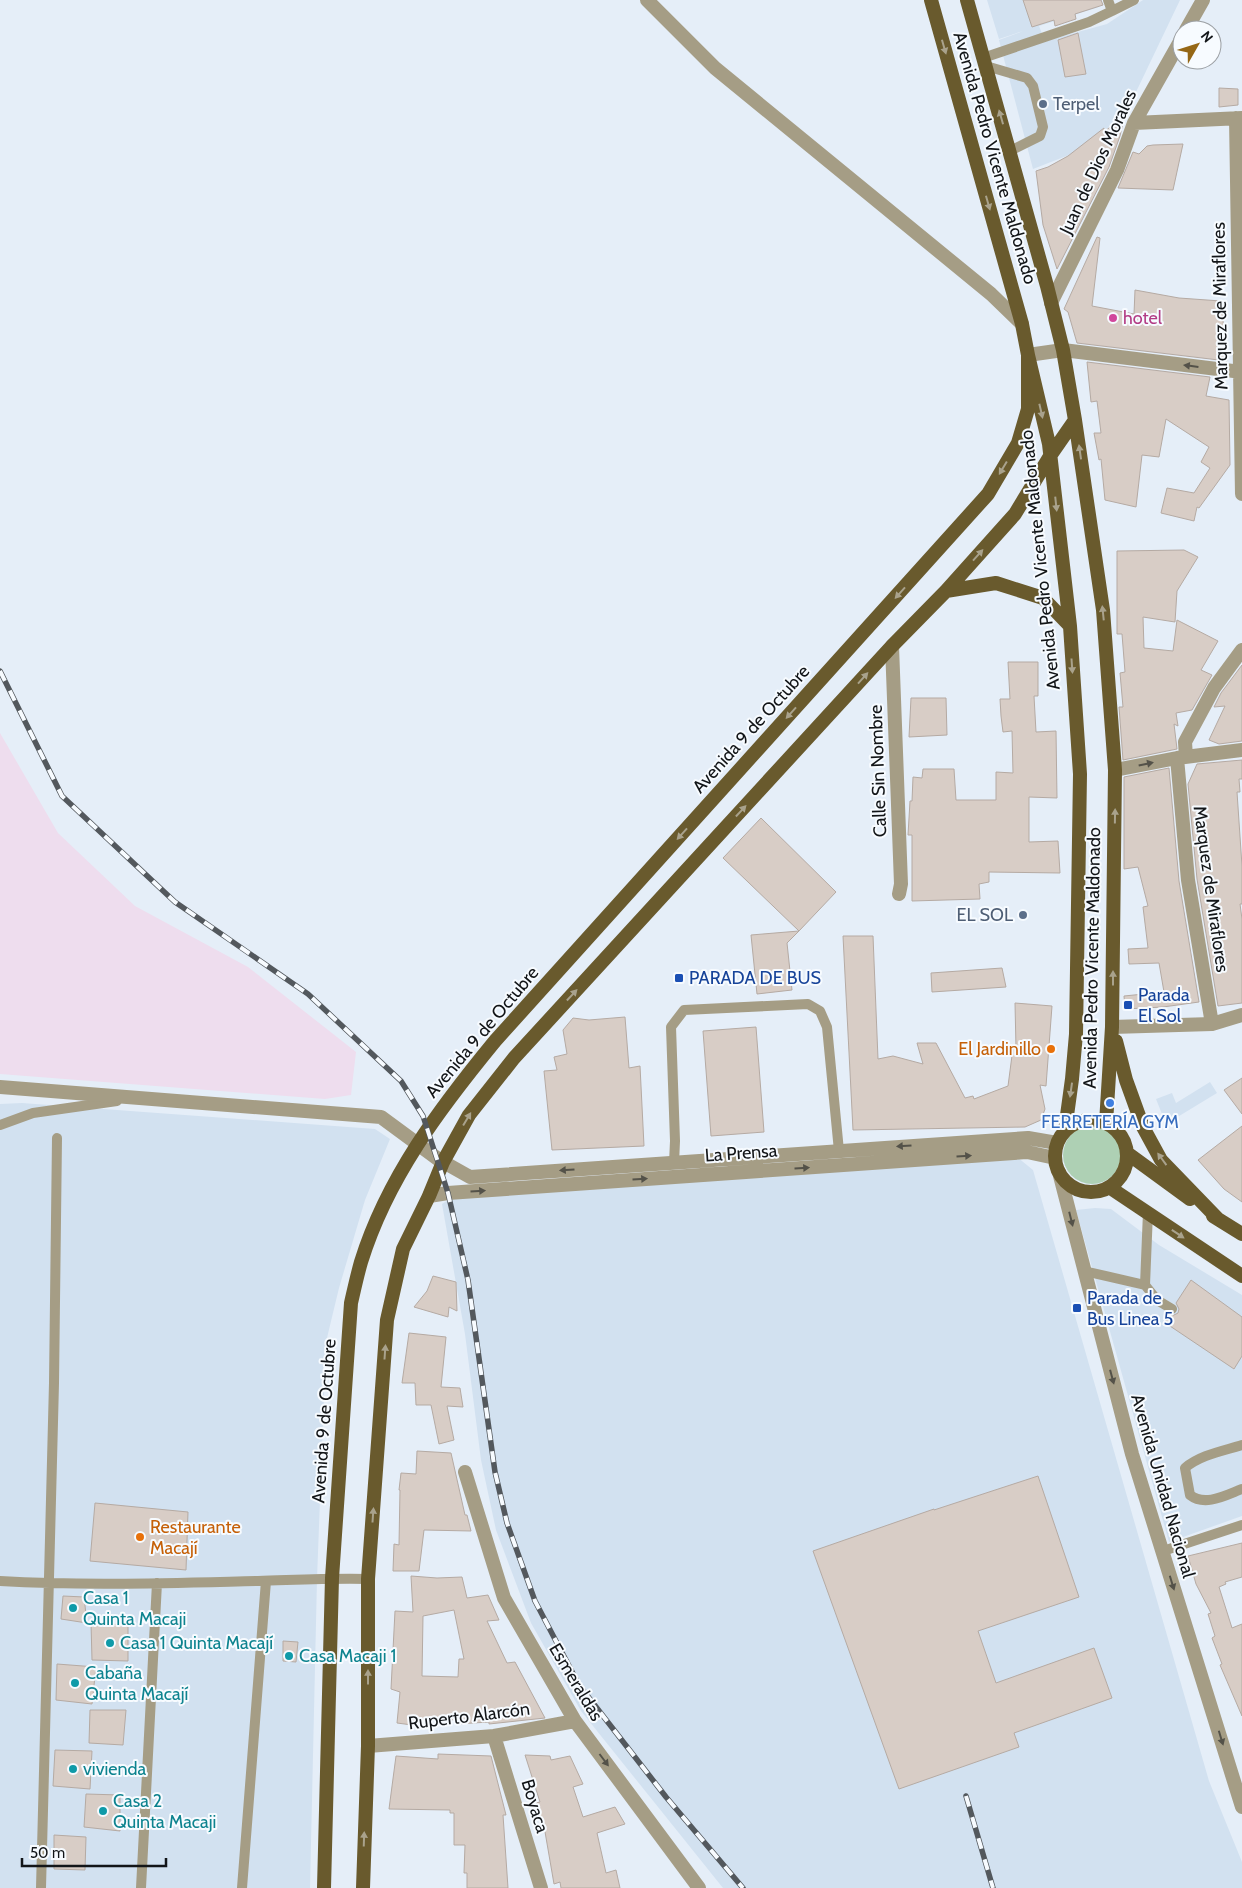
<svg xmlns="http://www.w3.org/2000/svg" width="1242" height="1888" font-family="Cabin,sans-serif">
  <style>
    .built { fill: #d2e1f0 }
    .industrial { fill: #ede }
    .green { fill: #aed0b4 }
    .building { fill: #d8cdc6; stroke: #b5aaa3; fill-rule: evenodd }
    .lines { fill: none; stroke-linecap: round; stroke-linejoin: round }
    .service { stroke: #a59d85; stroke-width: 10 }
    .minor { stroke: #a59d85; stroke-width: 14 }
    .tertiary { stroke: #a59d85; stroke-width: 14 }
    .primary { stroke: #695a2d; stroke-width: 14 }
    .rail-casing { stroke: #53585d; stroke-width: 5.5 }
    .rail { stroke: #f7fbff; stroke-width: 4; stroke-dasharray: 11; stroke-linecap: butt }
    .oneway { fill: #a9a28c }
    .oneway2 { fill: #545249 }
    .service-dot { fill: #5c6f8a; stroke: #f7fbff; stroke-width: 2 }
    .hotel-dot { fill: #d1479c; stroke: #f7fbff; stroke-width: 2 }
    .transit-dot { fill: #1a4fb4; stroke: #f7fbff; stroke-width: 2 }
    .food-dot { fill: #e8710a; stroke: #f7fbff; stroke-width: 2 }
    .shop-dot { fill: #3f7fe0; stroke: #f7fbff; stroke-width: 2 }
    .culture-dot { fill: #0f9aa8; stroke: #f7fbff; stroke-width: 2 }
    .labels { text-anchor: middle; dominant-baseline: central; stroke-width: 4; stroke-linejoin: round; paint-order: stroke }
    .service-label { font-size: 18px; fill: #4e5e75; stroke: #f7fbff; text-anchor: start }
    .street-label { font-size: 18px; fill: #121518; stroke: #f7fbff }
    .hotel-label { font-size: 18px; fill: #b23c85; stroke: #f7fbff; text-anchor: start }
    .transit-label { font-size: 18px; fill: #164399; stroke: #f7fbff; text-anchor: start }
    .food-label { font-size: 18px; fill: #c56008; stroke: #f7fbff; text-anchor: end }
    .shop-label { font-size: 18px; fill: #366cbe; stroke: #f7fbff }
    .culture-label { font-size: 18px; fill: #0d838f; stroke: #f7fbff; text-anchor: start }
  </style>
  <rect width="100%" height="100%" fill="#e5eef8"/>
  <path class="built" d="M987 0H1097L1099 7 1039 26 1045 41 1107 24 1143 0H1180L1125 115 1074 153 1033 169 999 40 1023 31 999 39Z
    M1210 1082 1217 1093 1166 1124 1156 1099 1172 1093 1176 1103Z
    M22 1103 375 1129 390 1139 365 1200 339 1288 326 1342 317 1579 310 1888H0V1104Z
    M1017 1157 1033 1170 1209 1781 1242 1862V1888H723L581 1711 531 1623 496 1530 481 1460 465 1334 442 1204 456 1195Z
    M1095 1208 1111 1209 1159 1245 1242 1295V1516L1169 1542 1076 1210Z"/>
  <path class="industrial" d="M0 733 58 833 135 906 248 967 356 1052 351 1095 325 1099 0 1074Z"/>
  <path class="green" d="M1063 1155a29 29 0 1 1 58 0a29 29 0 1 1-58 0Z"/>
  <path class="building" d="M1023 0H1101L1103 5 1075 14 1076 19 1055 26 1054 20 1032 27Z
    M1078 33 1086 74 1065 77 1058 40Z
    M1219 88 1238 89V105L1219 107Z
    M1125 115 1120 136 1109 167 1057 269 1043 225 1036 171 1048 167 1068 156 1104 128V132Z
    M1183 144 1173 190 1118 188 1133 152 1139 154 1147 146 1153 145Z
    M1097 237 1100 238 1092 306 1134 314 1135 290 1179 298 1221 301 1227 361 1077 343 1068 312 1064 309Z
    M1087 362 1210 377 1206 396 1229 400 1230 465 1199 508 1197 507 1194 521 1161 513 1167 488 1194 493 1210 468 1201 462 1209 447 1166 419 1159 457 1142 455 1136 507 1105 500 1101 459 1099 460 1094 433H1101L1097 401 1091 402Z
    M1184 550 1198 557 1177 591 1175 622 1143 617 1144 648 1173 651 1177 620 1218 641 1201 670 1212 675 1192 710 1176 713 1178 726 1174 724 1177 749 1123 760 1119 707H1123L1120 673 1125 672 1122 634H1117V551Z
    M1008 662H1038V696H1034L1036 732 1056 731 1057 798 1029 797V842L1058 841 1060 873 989 872V882L979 884 980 899 912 901V835H908L910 801H912L913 777 922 778 923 769H954L956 800H996V772L1013 773 1012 731 1003 732 1001 716 1000 699H1010Z
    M1242 665V741L1219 744 1209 740 1225 706 1214 707 1221 693Z
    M911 698H946L947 735 909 737Z
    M1242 760V779H1239L1240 792H1237L1242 866V904H1240L1242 919V1003L1218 1006 1197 879 1188 784 1197 764Z
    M1169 768 1179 881 1199 1002 1163 1007 1125 1009 1124 996 1164 992 1159 963 1129 964 1128 949 1148 948 1143 907 1148 906 1138 867 1124 869V777Z
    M761 818 836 892 799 931 723 858Z
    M799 931 787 943 792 990 757 994 751 935Z
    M843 936H873L878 1059 893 1056 923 1064 917 1043H936L965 1098 973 1096 974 1099 1008 1086 1013 1048H1016L1015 1003 1052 1006 1046 1086 1040 1085 1045 1109 1041 1120 1025 1127 853 1130Z
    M1002 968 1006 987 932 992 931 973Z
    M625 1017 629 1068 640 1066 644 1146 552 1150 544 1071 557 1070 554 1057 567 1054 563 1030 573 1018 589 1020Z
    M756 1027 764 1132 711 1136 703 1031Z
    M1242 1078V1114L1224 1090Z
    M1242 1126V1202L1224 1189 1198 1160Z
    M433 1276 456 1282 457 1311 449 1307 448 1317 414 1307 427 1291Z
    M1191 1280 1242 1317V1356L1234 1369 1164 1322 1169 1315 1172 1316 1178 1313 1179 1309 1176 1303Z
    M409 1333 446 1337 441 1387 460 1388 463 1407 447 1406 454 1440 439 1444 431 1405H416L415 1383H402Z
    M417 1451 451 1453 465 1515H467L471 1531 424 1530 419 1571H393L394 1544 399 1545 400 1490H399L401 1473 416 1474Z
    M1038 1476 1079 1597 978 1631 996 1683 1094 1648 1112 1698 1014 1733 1019 1747 899 1789 813 1551 934 1509V1510Z
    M95 1503 188 1512 186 1570 90 1561Z
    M1242 1543V1577L1225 1582 1226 1584 1219 1587 1232 1628 1242 1624V1716L1220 1665 1222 1664 1212 1638 1215 1636 1208 1614 1211 1613 1196 1584 1188 1556Z
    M411 1576 437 1578 462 1577 467 1598 488 1595 499 1620 487 1621 507 1663 515 1662 545 1718 489 1724V1722L457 1724V1720L427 1719V1727L397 1723 400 1692 391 1689 395 1611 413 1612ZM454 1610 464 1659H459L458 1677 422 1676 423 1616Z
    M63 1596 84 1597 87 1623 61 1619Z
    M91 1623 128 1625V1661L92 1660Z
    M283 1641 298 1642 296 1662 283 1661Z
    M57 1664 96 1667 92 1704 56 1700Z
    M90 1710H126L123 1745 89 1743Z
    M55 1750 92 1751 90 1789 53 1786Z
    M438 1754 491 1756 506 1815H503L508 1888H467V1873H464L465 1845H454V1813H450V1810L389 1809 396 1756 438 1759Z
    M525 1755 550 1756 551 1760 570 1756 583 1784 573 1787 583 1817 615 1807 625 1824 597 1833 606 1873 616 1870 620 1888H561L560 1882 554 1884 544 1826 541 1827 536 1803 540 1802Z
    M86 1794 120 1795V1831L84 1827Z
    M54 1835 86 1837 85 1870 54 1869Z"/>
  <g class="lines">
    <path class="service" d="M1108 0 1112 11 1134 0
      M983 58 1089 22 1112 11
      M986 66 1027 78 1033 86 1043 127 1040 136 1010 151
      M0 1125 33 1113 117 1101
      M674 1163 675 1141 671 1027 684 1010 808 1004 820 1011 827 1027 839 1151
      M1148 1212 1145 1285 1157 1300 1172 1309
      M1084 1271 1145 1285
      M1242 1445C1223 1451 1200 1455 1185 1468L1190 1495C1205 1507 1226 1495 1242 1489
      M1163 1551 1242 1525
      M0 1581C86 1586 172 1583 258 1581 295 1580 331 1578 368 1579
      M41 1888 54 1383 57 1138
      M141 1888 157 1583
      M242 1888 266 1581"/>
    <path class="minor" d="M647 0 715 68 991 294 1022 324
      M1186 30 1203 0
      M1236 118 1242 494
      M1134 123 1242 118
      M1051 303 1117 170 1134 123 1182 38
      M1028 355 1063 350 1242 372
      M892 646 901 884 899 894
      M1186 757 1185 742 1214 688 1242 650
      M1177 758 1188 880 1212 1024
      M1115 770 1177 758 1242 750
      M1112 1027 1212 1024 1242 1015
      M0 1087 381 1117 438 1159 470 1177 1028 1138 1057 1143
      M429 1196 448 1193 1027 1152 1055 1158
      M465 1472 504 1598 575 1721 699 1888
      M494 1736 541 1888
      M368 1746 494 1736 575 1721"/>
    <path class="tertiary" d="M1059 1172 1132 1454 1242 1807"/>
    <path class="primary" d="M931 0 1022 324 1028 355 1049 444 1070 626 1080 774 1076 1034 1072 1079 1065 1130
      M967 0 1047 286 1063 350 1075 420 1103 610 1115 770 1112 1027 1106 1123
      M946 591 996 583 1043 598 1070 626
      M1116 1041 1126 1080 1143 1127 1161 1160 1219 1220
      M1055 1156a36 36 0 1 1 72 0a36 36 0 1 1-72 0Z
      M1127 1153 1190 1199
      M1109 1187 1242 1276
      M1213 1216 1242 1234
      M324 1888 332 1578 351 1303C354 1290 357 1276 361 1262 387 1178 440 1108 495 1041L988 494 1018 443 1028 409V355
      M363 1888 368 1746V1579L387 1320 403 1249 429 1196 443 1162 469 1115 514 1058 892 646 946 591 1015 514 1050 456 1075 420"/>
    <g class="rail-casing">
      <path id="rail" d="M0 671 62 796 175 902 308 994 401 1081 423 1116 448 1193 468 1280 495 1472 507 1523 535 1601 579 1685 666 1797 743 1888
        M966 1796 993 1888"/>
    </g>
    <use href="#rail" class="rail"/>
  </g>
  <defs><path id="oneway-solid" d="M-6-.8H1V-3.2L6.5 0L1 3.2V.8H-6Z" transform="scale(1.25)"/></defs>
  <g class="oneway">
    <use href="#oneway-solid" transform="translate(944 47) rotate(74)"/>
    <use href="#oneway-solid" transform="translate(1001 117) rotate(-106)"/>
    <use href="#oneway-solid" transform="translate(988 203) rotate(74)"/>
    <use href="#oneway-solid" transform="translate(1041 411) rotate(77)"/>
    <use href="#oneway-solid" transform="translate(1080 452) rotate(-98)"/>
    <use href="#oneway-solid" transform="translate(1003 468) rotate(121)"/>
    <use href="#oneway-solid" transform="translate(1056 504) rotate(84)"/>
    <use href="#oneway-solid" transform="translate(978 555) rotate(-48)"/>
    <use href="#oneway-solid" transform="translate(900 593) rotate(132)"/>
    <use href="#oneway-solid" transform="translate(1103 613) rotate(-96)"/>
    <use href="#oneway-solid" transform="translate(1072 666) rotate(86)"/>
    <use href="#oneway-solid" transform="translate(863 678) rotate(-48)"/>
    <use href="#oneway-solid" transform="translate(791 713) rotate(132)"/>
    <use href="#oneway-solid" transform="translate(741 811) rotate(-47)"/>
    <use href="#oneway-solid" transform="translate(1115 816) rotate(-89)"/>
    <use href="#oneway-solid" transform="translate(682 834) rotate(132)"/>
    <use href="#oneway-solid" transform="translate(1113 978) rotate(-90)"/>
    <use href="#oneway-solid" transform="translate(572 995) rotate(-47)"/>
    <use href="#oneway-solid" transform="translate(1071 1090) rotate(98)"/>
    <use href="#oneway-solid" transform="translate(467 1119) rotate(-59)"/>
    <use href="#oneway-solid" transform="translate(1162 1159) rotate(-126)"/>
    <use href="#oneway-solid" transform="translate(1178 1234) rotate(34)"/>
    <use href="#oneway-solid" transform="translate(385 1352) rotate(-86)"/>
    <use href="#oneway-solid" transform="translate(373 1515) rotate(-86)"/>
    <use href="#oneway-solid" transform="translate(368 1677) rotate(-90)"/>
    <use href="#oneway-solid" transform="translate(364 1839) rotate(-88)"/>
  </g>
  <g class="oneway2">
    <use href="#oneway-solid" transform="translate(1191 366) rotate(-173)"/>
    <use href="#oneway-solid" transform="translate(1146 764) rotate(-12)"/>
    <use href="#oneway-solid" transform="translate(904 1146) rotate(176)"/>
    <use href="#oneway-solid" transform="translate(964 1156) rotate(-4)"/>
    <use href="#oneway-solid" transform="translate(802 1168) rotate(-4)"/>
    <use href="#oneway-solid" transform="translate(567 1170) rotate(176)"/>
    <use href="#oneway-solid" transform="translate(640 1179) rotate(-4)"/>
    <use href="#oneway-solid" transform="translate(478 1191) rotate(-4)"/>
    <use href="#oneway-solid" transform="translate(1071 1219) rotate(76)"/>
    <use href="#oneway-solid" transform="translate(1112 1377) rotate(75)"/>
    <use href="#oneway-solid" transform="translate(1172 1583) rotate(73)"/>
    <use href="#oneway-solid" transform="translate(1221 1738) rotate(73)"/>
    <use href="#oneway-solid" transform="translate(604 1760) rotate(53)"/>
  </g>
  <g class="service-dot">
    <circle cx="1043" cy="104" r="5"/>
    <circle cx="1023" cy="915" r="5"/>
  </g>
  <circle class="hotel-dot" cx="1113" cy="318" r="5"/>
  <g class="transit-dot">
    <rect x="674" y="973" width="10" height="10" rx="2.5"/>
    <rect x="1123" y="1000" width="10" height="10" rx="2.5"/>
    <rect x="1072" y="1303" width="10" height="10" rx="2.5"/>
  </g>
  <g class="food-dot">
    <circle cx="1051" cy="1049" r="5"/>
    <circle cx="140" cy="1537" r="5"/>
  </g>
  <circle class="shop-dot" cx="1110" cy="1103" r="5"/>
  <g class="culture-dot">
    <circle cx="73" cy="1608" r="5"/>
    <circle cx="110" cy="1643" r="5"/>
    <circle cx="289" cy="1656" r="5"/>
    <circle cx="75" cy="1683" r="5"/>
    <circle cx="73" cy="1769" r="5"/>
    <circle cx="103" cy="1811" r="5"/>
  </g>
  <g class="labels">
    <g class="service-label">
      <text x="1053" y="104">Terpel</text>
      <text x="1013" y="915" text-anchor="end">EL SOL</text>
    </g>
    <g class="street-label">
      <text transform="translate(995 158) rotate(74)">Avenida Pedro Vicente Maldonado</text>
      <text transform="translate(1098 162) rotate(-65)">Juan de Dios Morales</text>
      <text transform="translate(1220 306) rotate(-91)">Marquez de Miraflores</text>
      <text transform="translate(1040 560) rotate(-96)">Avenida Pedro Vicente Maldonado</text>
      <text transform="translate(751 729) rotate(-48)">Avenida 9 de Octubre</text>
      <text transform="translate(878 771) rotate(-92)">Calle Sin Nombre</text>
      <text transform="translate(1211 889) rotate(82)">Marquez de Miraflores</text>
      <text transform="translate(1092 958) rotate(-89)">Avenida Pedro Vicente Maldonado</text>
      <text transform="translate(482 1032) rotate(-50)">Avenida 9 de Octubre</text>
      <text transform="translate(741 1153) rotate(-4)">La Prensa</text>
      <text transform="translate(324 1421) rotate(-86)">Avenida 9 de Octubre</text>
      <text transform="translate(1163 1486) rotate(74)">Avenida Unidad Nacional</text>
      <text transform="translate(576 1682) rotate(59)">Esmeraldas</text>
      <text transform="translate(469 1716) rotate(-7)">Ruperto Alarcón</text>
      <text transform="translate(535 1806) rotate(73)">Boyaca</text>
    </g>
    <g class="hotel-label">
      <text x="1123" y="318">hotel</text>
    </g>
    <g class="transit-label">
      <text x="689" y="978">PARADA DE BUS</text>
      <text x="1138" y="995">Parada<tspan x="1138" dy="21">El Sol</tspan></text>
      <text x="1087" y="1298">Parada de<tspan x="1087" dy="21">Bus Linea 5</tspan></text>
    </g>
    <g class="food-label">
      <text x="1041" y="1049">El Jardinillo</text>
      <text x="150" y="1527" text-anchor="start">Restaurante<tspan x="150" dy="21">Macají</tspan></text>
    </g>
    <g class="shop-label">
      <text x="1110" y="1122">FERRETERÍA GYM</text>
    </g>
    <g class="culture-label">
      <text x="83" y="1598">Casa 1<tspan x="83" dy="21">Quinta Macaji</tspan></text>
      <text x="120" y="1643">Casa 1 Quinta Macají</text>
      <text x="299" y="1656">Casa Macaji 1</text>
      <text x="85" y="1673">Cabaña<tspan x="85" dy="21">Quinta Macají</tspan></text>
      <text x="83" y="1769">vivienda</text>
      <text x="113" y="1801">Casa 2<tspan x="113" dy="21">Quinta Macaji</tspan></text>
    </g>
  </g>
  <g transform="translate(1197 45) rotate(51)"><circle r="24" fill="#f7fbff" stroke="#9b9fa3"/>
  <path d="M0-4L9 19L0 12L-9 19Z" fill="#956716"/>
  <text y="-8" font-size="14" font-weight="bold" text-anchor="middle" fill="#121518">N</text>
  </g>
  <path d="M22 1858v8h144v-8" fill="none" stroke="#121518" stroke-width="2.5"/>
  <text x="30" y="1858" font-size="15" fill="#121518" stroke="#f7fbff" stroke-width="4" paint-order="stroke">50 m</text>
</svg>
